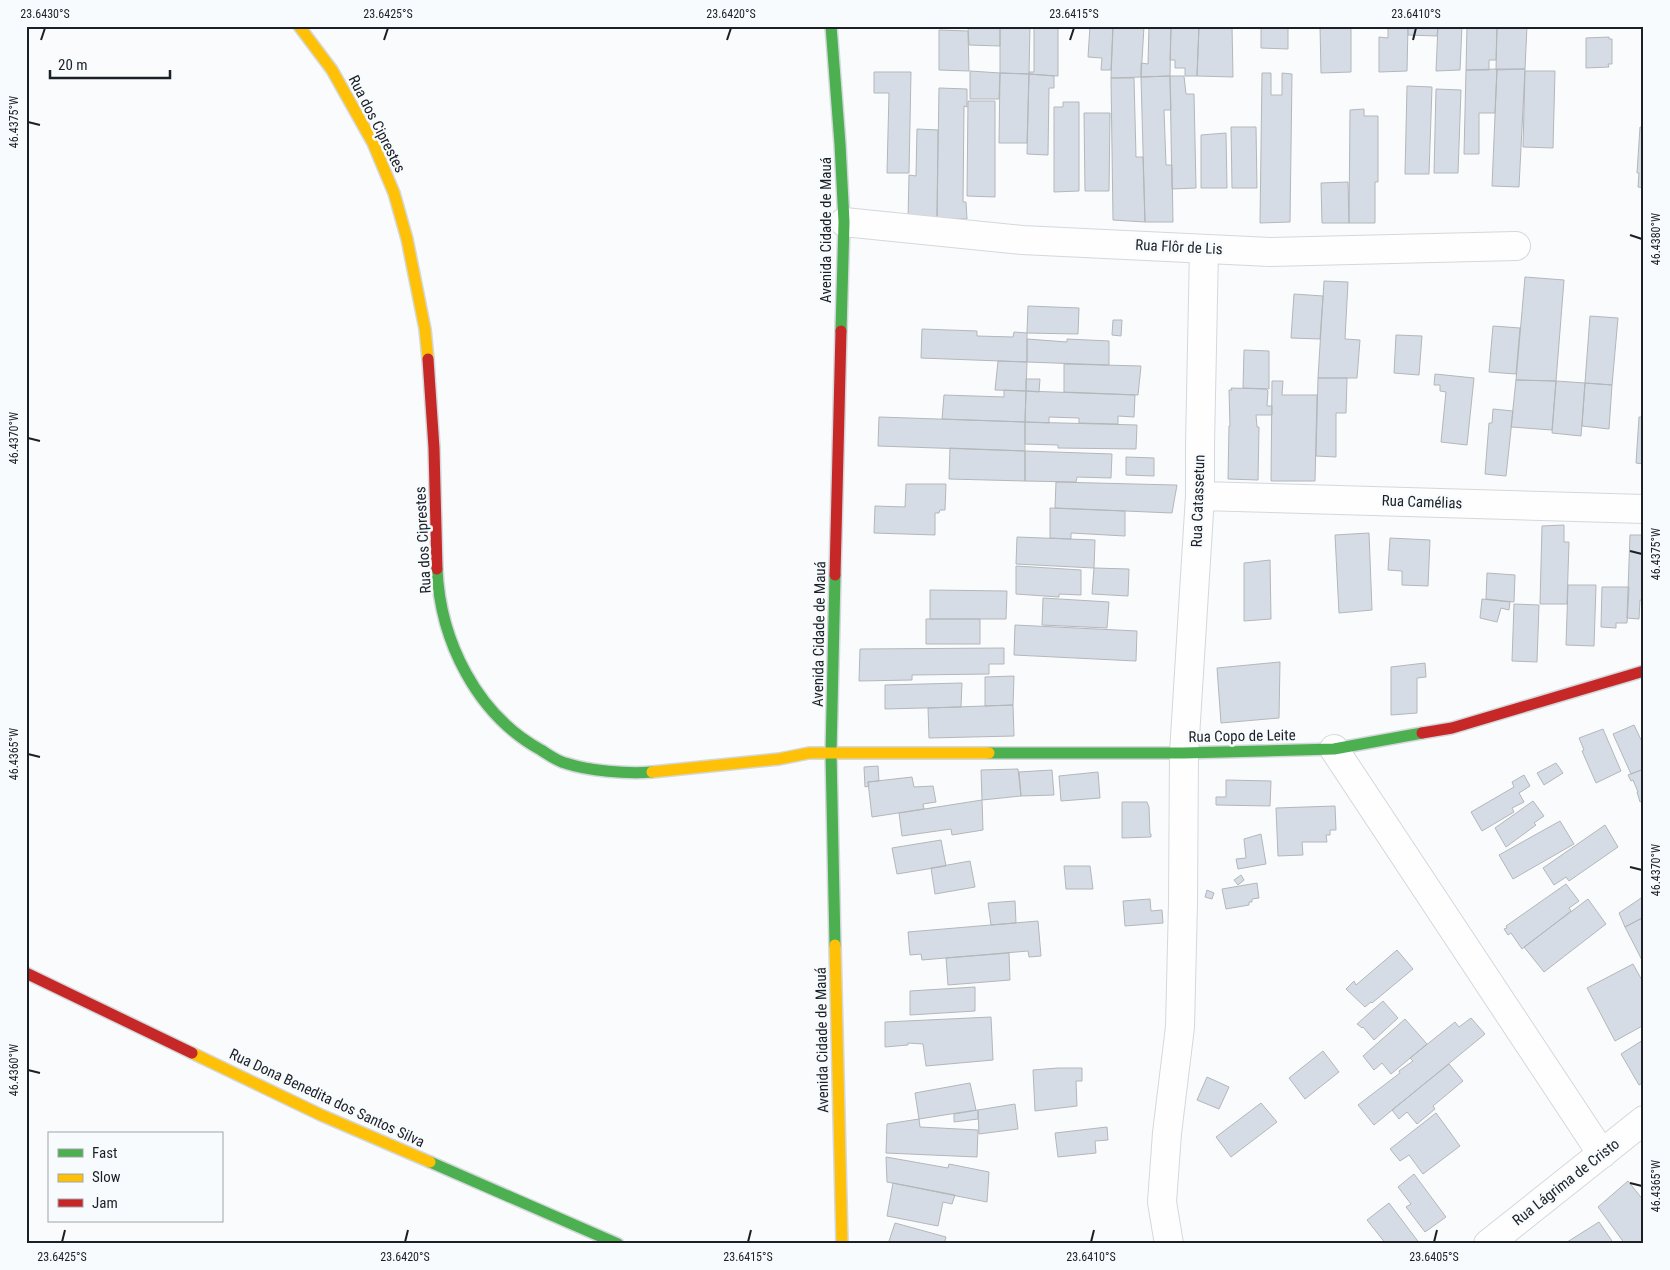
<svg xmlns="http://www.w3.org/2000/svg" width="1670" height="1270" font-family="'Roboto Condensed',sans-serif">
  <style>
    .building { fill: #d6dce5; stroke: #b4b7ba }
    .lines { fill: none; stroke-linecap: round; stroke-linejoin: round }
    .street-casing { stroke: #d4d8dc; stroke-width: 30 }
    .fast-casing { stroke: #d4d8dc; stroke-width: 14 }
    .slow-casing { stroke: #d4d8dc; stroke-width: 14 }
    .jam-casing { stroke: #d4d8dc; stroke-width: 14 }
    .street { stroke: #fefeff; stroke-width: 28 }
    .fast { stroke: #4caf50; stroke-width: 11 }
    .slow { stroke: #ffc107; stroke-width: 11 }
    .jam { stroke: #c62828; stroke-width: 11 }
    .ticks { fill: none; stroke: #1b2026; stroke-width: 2 }
    .labels { text-anchor: middle; dominant-baseline: central; stroke-width: 5; stroke-linejoin: round; paint-order: stroke }
    .street-label { font-size: 15px; fill: #1b2026; stroke: #f8fbfe }
    .neatline { fill: none; stroke: #1b2026; stroke-width: 2 }
    .ticks-label { font-size: 12px; text-anchor: middle; fill: #1b2026 }
  </style>
  <rect width="100%" height="100%" fill="#f9fbfd"/>
  <path class="building" d="M968 26H1000V46L969 45Z
    M1000 26H1030L1029 74 1000 73Z
    M1034 26H1058V76L1029 74V72H1034Z
    M1090 26H1113L1111 70H1101L1102 58 1088 57Z
    M1113 26H1144L1141 77 1111 78Z
    M1149 26H1171L1170 76 1141 77V63L1148 64Z
    M1171 26H1199L1197 76H1185V68H1175V60H1170Z
    M1199 26H1232L1233 77 1197 76Z
    M1261 26H1288V49L1261 48Z
    M1320 26H1351V72L1321 73Z
    M1388 26H1408L1407 71 1379 72V37L1388 38Z
    M1408 26H1438L1437 36 1408 35Z
    M1438 26H1462L1460 70 1436 71Z
    M1467 26H1497L1496 60H1489V70H1466Z
    M1497 26H1527L1525 69 1496 70Z
    M939 30 968 31 969 71 939 70Z
    M1609 37V39H1612V64H1608L1609 67 1586 68V38Z
    M1497 69H1525L1519 187 1492 186Z
    M1497 69 1495 113H1479V154H1464L1466 70Z
    M970 71 1000 73 999 99H970Z
    M1525 71H1555L1553 148 1523 147Z
    M874 72H911L909 173H887L889 93H874Z
    M1000 73 1029 74 1027 143H999Z
    M1262 73H1271V95H1282V73L1292 74 1290 222 1260 223Z
    M1029 74 1054 76V88H1049L1048 155 1027 154Z
    M1170 76H1184L1186 94H1194L1196 188 1172 189Z
    M1170 76 1171 110H1164L1166 165H1172L1173 222H1145L1141 77Z
    M1111 78H1134L1136 157H1143L1145 222 1113 220Z
    M1407 86 1432 87 1429 174H1405Z
    M939 88 967 89V107L964 106 963 202H966L967 219H937Z
    M1436 89 1461 90 1458 173H1434Z
    M968 101H995V197L967 196Z
    M1063 102H1079V191L1054 192V107H1063Z
    M1364 109V116H1378V182H1375V223H1349L1350 110Z
    M1084 113H1110L1109 191H1085Z
    M1231 127H1256L1257 188H1232Z
    M1640 127H1644V188L1638 187 1639 173H1637Z
    M917 129 938 130 937 219 908 220 909 175 916 176Z
    M1226 133 1227 188H1201V135Z
    M1348 182 1349 223H1322L1321 183Z
    M1525 277 1564 280 1556 381 1516 380Z
    M1324 281 1348 282 1345 339 1360 340 1357 378H1318Z
    M1294 294 1323 296 1320 339 1291 338Z
    M1028 306 1079 308 1078 334 1027 333Z
    M1590 316 1618 318 1612 385 1585 383Z
    M1113 320H1122L1121 336 1112 335Z
    M1493 326 1520 328 1516 374 1489 372Z
    M922 329 977 331V336L1013 337 1014 332 1027 333V362L921 358Z
    M1396 335 1422 336 1419 375 1394 373Z
    M1027 339 1067 342V339L1109 341V365L1027 362Z
    M1244 350 1269 351V389L1243 388Z
    M998 361 1027 362 1026 391 995 390Z
    M1064 364 1141 366 1138 395 1064 392Z
    M1435 374 1474 378 1467 445 1441 442 1446 392 1440 391V385H1434Z
    M1318 378H1347L1346 413H1336V457L1316 456Z
    M1026 379H1040L1039 392 1026 391Z
    M1516 380 1556 381 1552 430 1511 427Z
    M1272 381H1283L1282 395H1317L1315 481H1271Z
    M1556 381 1585 383 1581 436 1552 433Z
    M1585 383 1612 385 1609 429 1582 426Z
    M1231 388 1266 389 1268 391 1267 406H1272V415H1256L1257 427H1259L1258 480 1228 479 1229 426H1230L1229 390H1232Z
    M1004 390 1026 391 1025 422 942 419 944 395 1004 397Z
    M1026 391 1135 395 1134 417 1118 416V424L1079 423V418L1049 417V423L1025 422Z
    M1493 409 1513 411 1506 476 1485 474 1489 423H1492Z
    M879 417 1025 422V451L878 446Z
    M1639 417H1644V464L1636 463Z
    M1025 422 1137 425 1136 449 1058 448V445L1025 444Z
    M950 448 1025 451V481L949 479Z
    M1025 451 1112 454 1111 478 1077 477 1076 482 1025 481Z
    M1126 457 1154 458V476L1126 475Z
    M1056 482 1174 485H1177L1172 513 1055 508Z
    M906 484H946L945 510H940L939 513H935V535L874 533 875 506 905 507Z
    M1050 508 1125 511V536L1071 533V539L1050 538Z
    M1564 525V542H1569L1567 604H1540L1542 526Z
    M1369 533 1372 610 1339 613 1335 535Z
    M1630 535H1644V601L1640 600 1639 619 1627 618Z
    M1017 537 1095 540 1094 568 1016 564Z
    M1390 538 1430 540 1428 586 1402 585V571L1388 570Z
    M1270 560 1271 619 1244 621V563Z
    M1016 566 1081 570V595L1059 594V597L1016 594Z
    M1094 568 1129 569 1128 596 1092 594Z
    M1487 573 1515 575 1514 602 1486 599Z
    M1568 585H1596L1594 646 1566 645Z
    M1602 587H1629L1627 623H1616V628L1601 627Z
    M930 590 1007 591 1006 619H930Z
    M1043 598 1109 602 1107 628 1042 625Z
    M1482 599 1510 602 1509 610 1501 608 1497 622 1480 618Z
    M1514 604 1539 605 1537 662 1512 661Z
    M926 619H980V644H926Z
    M1015 625 1137 631 1136 661 1014 655Z
    M1004 648V664H989V674L912 675V680L859 681 860 649Z
    M1280 662 1279 718 1221 723 1217 668Z
    M1425 663 1426 677 1417 678V713L1391 715V667Z
    M1014 676 1013 705 985 706V677Z
    M962 683 961 707 885 709V685Z
    M1013 705 1014 736 929 738 928 708Z
    M1634 725 1644 746V769L1631 774 1613 734Z
    M1603 729 1621 771 1596 783 1582 751 1584 750 1579 738Z
    M1556 763 1563 773 1544 785 1537 773Z
    M878 766 879 781 868 782 869 786 865 787 864 767Z
    M1018 769 1021 796 982 800 981 770Z
    M1644 769V800L1640 802 1637 792H1638L1633 780 1631 781 1628 775Z
    M1052 770 1054 795 1021 796 1019 772Z
    M1098 772 1100 798 1061 801 1059 776Z
    M1524 775 1530 786 1519 793 1524 802 1512 808 1514 812 1482 831 1471 812 1514 787 1512 782Z
    M912 777 914 787 933 786 936 802 923 804 924 809 872 817 868 782Z
    M1226 780 1271 781 1270 806 1216 805V797H1226Z
    M982 800 983 830 952 835 951 829 902 836 899 813Z
    M1533 801 1544 816 1534 823 1536 825 1506 847 1495 828Z
    M1122 802H1147L1149 807 1150 834H1151V837L1122 838Z
    M1335 806 1336 830H1330V835H1326L1327 842H1302L1303 855 1278 856 1276 808Z
    M1560 821 1574 844 1513 879 1499 855Z
    M1605 825 1618 847 1569 881 1566 877 1554 885 1543 868Z
    M1261 834 1266 864 1238 869 1236 859 1246 858 1244 839Z
    M941 840 946 866 897 874 892 848Z
    M970 861 975 887 935 894 931 868Z
    M1064 866H1090L1093 889H1066Z
    M1241 875 1244 880 1238 885 1234 880Z
    M1257 883 1259 898 1252 899V902H1249V905L1226 909 1222 889Z
    M1566 884 1579 901 1569 908 1571 911 1522 949 1511 933 1508 935 1504 929 1507 928 1506 926Z
    M1207 890 1214 893 1212 899 1205 897Z
    M1644 896V917L1625 927 1619 913Z
    M1150 899 1151 911 1162 910 1163 923 1125 926 1123 901Z
    M1588 899 1606 924 1544 972 1524 947Z
    M1015 901 1016 923 991 925 988 903Z
    M1644 917V964L1625 927Z
    M1038 921 1041 956 1029 957 1028 951 922 960 921 954 910 955 908 932Z
    M1397 950 1413 969 1372 1003 1371 1002 1365 1007 1346 989 1354 981 1356 985Z
    M1009 953 1010 980 948 985 946 958Z
    M1633 964 1644 984V1025L1615 1041 1587 988Z
    M975 987V1011L910 1015V991Z
    M1383 1001 1398 1018 1374 1040 1363 1027 1362 1028 1357 1024Z
    M991 1017 993 1060 926 1066 923 1044 908 1043V1045L885 1047V1022Z
    M1471 1018 1485 1034 1374 1125 1358 1105 1400 1073 1399 1071 1413 1061 1410 1058 1455 1022 1459 1027Z
    M1405 1019 1427 1044 1391 1074 1382 1063 1374 1070 1363 1056Z
    M1643 1040 1644 1042V1082L1639 1085 1621 1054Z
    M1323 1051 1339 1072 1305 1099 1289 1078Z
    M1449 1064 1463 1081 1433 1106 1435 1109 1417 1124 1407 1112 1399 1119 1392 1110Z
    M1058 1068H1082V1081H1076L1077 1106 1035 1111 1033 1070Z
    M1207 1077 1229 1087 1219 1109 1197 1100Z
    M970 1083 976 1110 919 1119 915 1093Z
    M1261 1103 1277 1122 1231 1157 1216 1137Z
    M1015 1104 1018 1129 979 1134 978 1110Z
    M978 1110V1119L954 1122V1114Z
    M1436 1113 1460 1146 1423 1174 1409 1155 1400 1161 1390 1149Z
    M919 1119 920 1127 978 1130 977 1157 886 1153 887 1124Z
    M1107 1127 1108 1140 1095 1141 1096 1153 1058 1157 1055 1133Z
    M886 1157 948 1168 949 1164 989 1172 987 1202 887 1182Z
    M1414 1174 1446 1217 1425 1232 1406 1207 1411 1204 1398 1187Z
    M1628 1181 1644 1201V1244H1625L1598 1207Z
    M893 1183 955 1195 952 1204 943 1202 938 1226 887 1216Z
    M1389 1203 1420 1244H1386L1367 1220Z
    M1599 1222 1614 1244H1564Z
    M895 1223 946 1237 944 1244H888Z"/>
  <g class="lines">
    <g class="street-casing">
      <path id="street" d="M844 222 1022 240 1270 252 1516 246
        M1200 496 1644 509
        M1334 749 1602 1154
        M1169 1244 1162 1202 1167 1133 1180 1027 1183 903 1184 753 1200 496V445L1204 249
        M1488 1244 1644 1120"/>
    </g>
    <g class="fast-casing">
      <path id="fast" d="M831 26 840 144 844 222 841 331
        M437 569C440 641 477 715 541 750 549 755 557 761 565 763 589 771 627 774 652 772
        M989 753H1184L1334 749 1422 733
        M835 945 831 753 835 575
        M430 1162 618 1244"/>
    </g>
    <g class="slow-casing">
      <path id="slow" d="M299 26 332 70 373 143 394 193 407 239 425 329 428 359
        M652 772 779 759 809 753H989
        M835 945 842 1244
        M192 1053 321 1115 430 1162"/>
    </g>
    <g class="jam-casing">
      <path id="jam" d="M428 359 434 448 437 569
        M835 575 841 331
        M1422 733 1452 728 1644 671
        M26 973 192 1053"/>
    </g>
    <use href="#street" class="street"/>
    <use href="#fast" class="fast"/>
    <use href="#slow" class="slow"/>
    <use href="#jam" class="jam"/>
  </g>
  <path class="ticks" d="M41 40 45 28M384 40 388 28M727 40 731 28M1070 40 1074 28M1413 40 1416 28M28 122 40 125M1630 235 1642 239M28 438 40 441M1630 551 1642 554M28 754 40 757M1630 867 1642 870M28 1070 40 1073M1630 1183 1642 1186M62 1242 65 1230M405 1242 408 1230M748 1242 751 1230M1091 1242 1094 1230M1434 1242 1437 1230"/>
  <g class="labels">
    <g class="street-label">
      <text transform="translate(377 124) rotate(63)">Rua dos Ciprestes</text>
      <text transform="translate(826 230) rotate(-90)">Avenida Cidade de Mauá</text>
      <text transform="translate(1179 247) rotate(3)">Rua Flôr de Lis</text>
      <text transform="translate(1198 501) rotate(-88)">Rua Catassetun</text>
      <text transform="translate(1422 502) rotate(2)">Rua Camélias</text>
      <text transform="translate(423 540) rotate(-93)">Rua dos Ciprestes</text>
      <text transform="translate(819 634) rotate(-89)">Avenida Cidade de Mauá</text>
      <text transform="translate(1242 736) rotate(-1)">Rua Copo de Leite</text>
      <text transform="translate(822 1040) rotate(-91)">Avenida Cidade de Mauá</text>
      <text transform="translate(327 1098) rotate(25)">Rua Dona Benedita dos Santos Silva</text>
      <text transform="translate(1566 1182) rotate(-38)">Rua Lágrima de Cristo</text>
    </g>
  </g>
  <rect width="1670" height="1270" fill="none" stroke="#f8fbfe" stroke-width="55"/>
  <rect x="48" y="1132" width="175" height="90" fill="#f8fbfe" stroke="#a0a3a8"/>
  <rect x="58" y="1149" width="25" height="8" fill="#4caf50" stroke="#a0a3a8"/>
  <text x="92" y="1158" font-size="15" fill="#1b2026">Fast</text>
  <rect x="58" y="1174" width="25" height="8" fill="#ffc107" stroke="#a0a3a8"/>
  <text x="92" y="1182" font-size="15" fill="#1b2026">Slow</text>
  <rect x="58" y="1199" width="25" height="8" fill="#c62828" stroke="#a0a3a8"/>
  <text x="92" y="1208" font-size="15" fill="#1b2026">Jam</text>
  <path d="M50 70v8h120v-8" fill="none" stroke="#1b2026" stroke-width="2.5"/>
  <text x="58" y="70" font-size="15" fill="#1b2026" stroke="#f8fbfe" stroke-width="4" paint-order="stroke">20 m</text>
  <rect x="28" y="28" width="1614" height="1214" class="neatline"/>
  <g class="ticks-label">
    <text x="45" y="18">23.6430°S</text>
    <text x="388" y="18">23.6425°S</text>
    <text x="731" y="18">23.6420°S</text>
    <text x="1074" y="18">23.6415°S</text>
    <text x="1416" y="18">23.6410°S</text>
    <text transform="translate(14 122) rotate(-90)" y="4">46.4375°W</text>
    <text transform="translate(1656 239) rotate(-90)" y="4">46.4380°W</text>
    <text transform="translate(14 438) rotate(-90)" y="4">46.4370°W</text>
    <text transform="translate(1656 554) rotate(-90)" y="4">46.4375°W</text>
    <text transform="translate(14 754) rotate(-90)" y="4">46.4365°W</text>
    <text transform="translate(1656 870) rotate(-90)" y="4">46.4370°W</text>
    <text transform="translate(14 1070) rotate(-90)" y="4">46.4360°W</text>
    <text transform="translate(1656 1186) rotate(-90)" y="4">46.4365°W</text>
    <text x="62" y="1261">23.6425°S</text>
    <text x="405" y="1261">23.6420°S</text>
    <text x="748" y="1261">23.6415°S</text>
    <text x="1091" y="1261">23.6410°S</text>
    <text x="1434" y="1261">23.6405°S</text>
  </g>
</svg>
